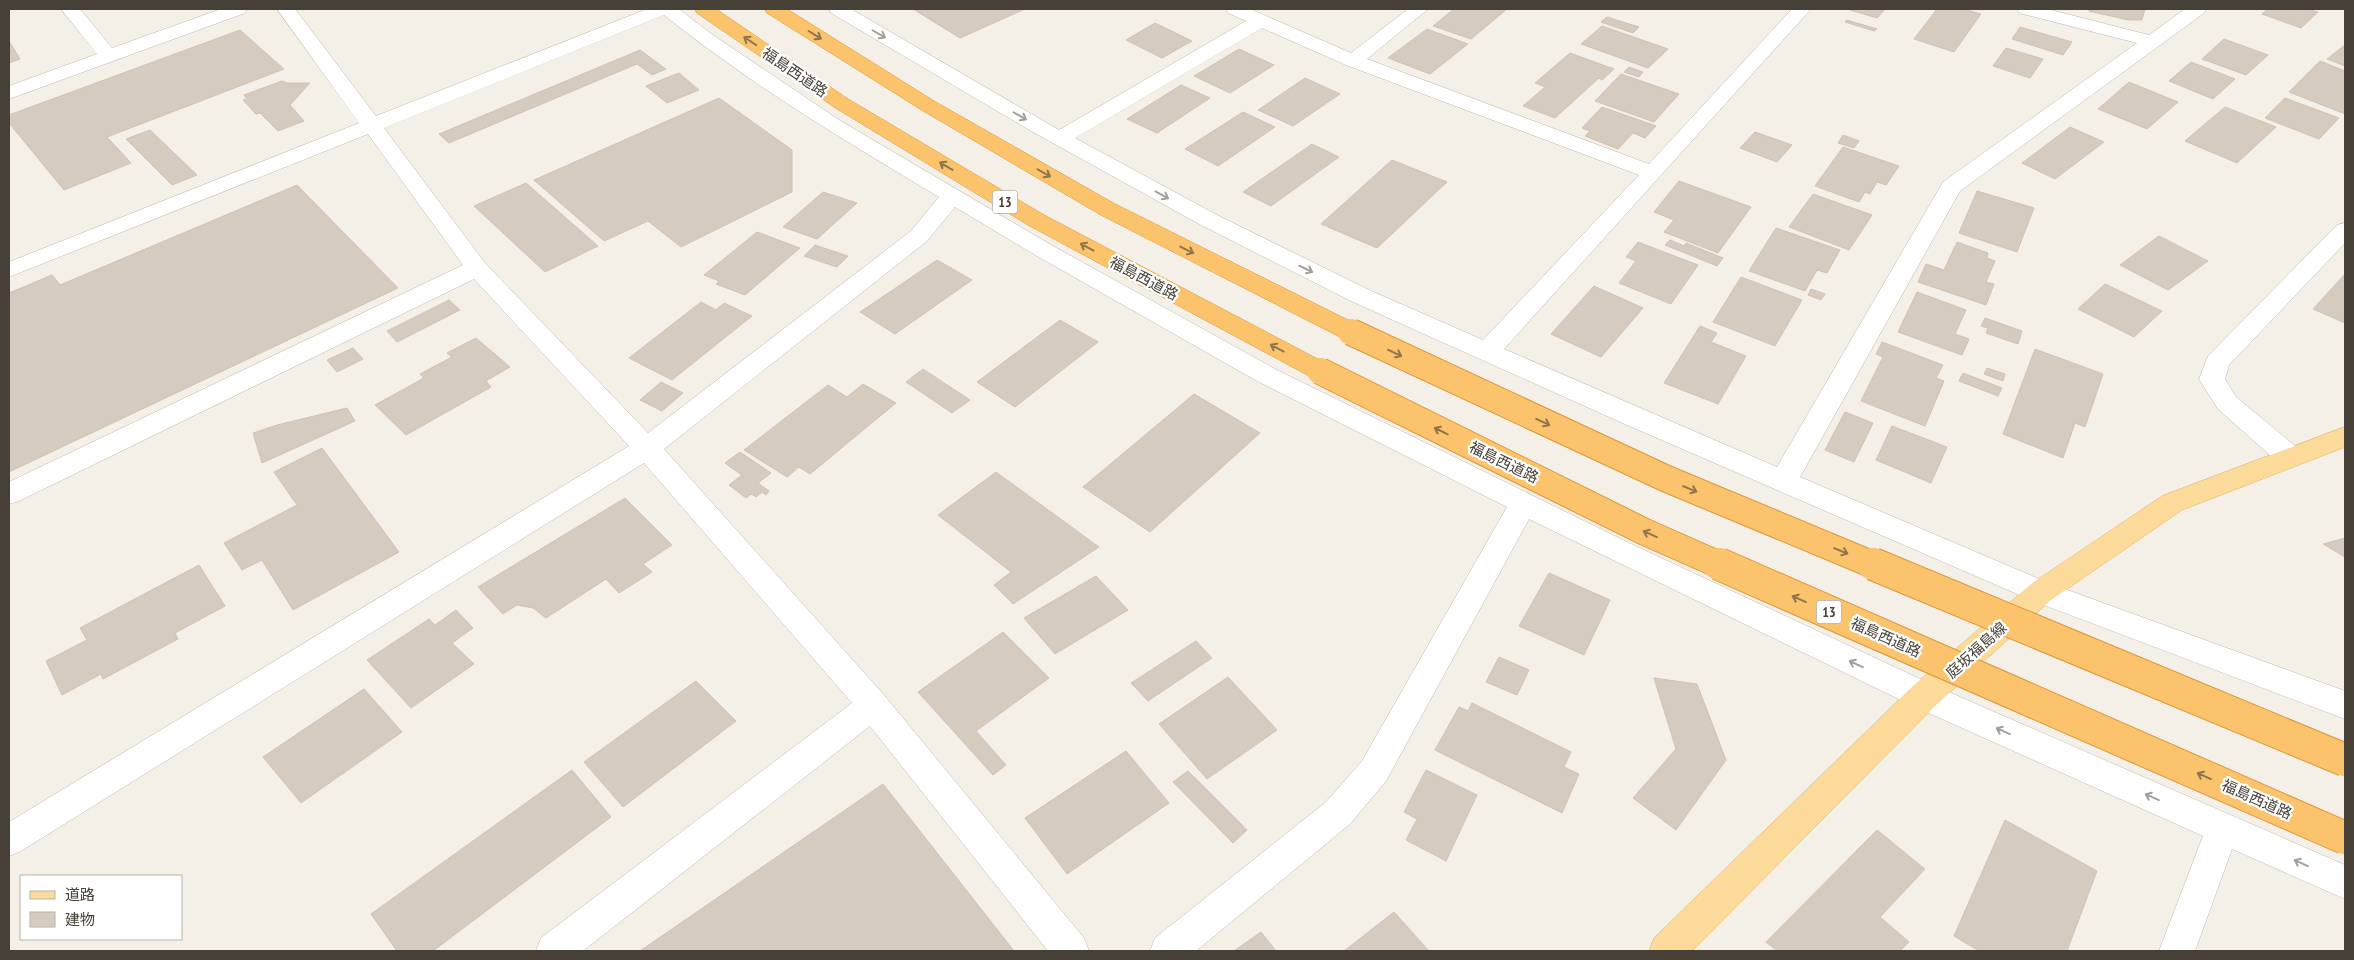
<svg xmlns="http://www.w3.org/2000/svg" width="2354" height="960" font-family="'PT Sans Narrow','Noto Sans JP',sans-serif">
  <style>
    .building { fill: #d5cbbe; stroke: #d0c2b1 }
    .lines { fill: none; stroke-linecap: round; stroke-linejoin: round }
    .minor-casing { stroke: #bfb7ab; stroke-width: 1 }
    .major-casing { stroke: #e1b669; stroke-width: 1 }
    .highway-casing { stroke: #da973c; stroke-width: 1 }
    .minor { fill: #fff; fill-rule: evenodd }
    .major { fill: #fcda99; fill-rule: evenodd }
    .highway { fill: #fac36c; fill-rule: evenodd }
    .highway-bridge-far1-casing { stroke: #da973c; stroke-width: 28; stroke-linecap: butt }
    .highway-bridge-casing { stroke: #da973c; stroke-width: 34; stroke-linecap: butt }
    .highway-bridge-far1 { stroke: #fac36c; stroke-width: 26 }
    .highway-bridge { stroke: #fac36c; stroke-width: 32 }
    .oneway { stroke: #a3a09b }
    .oneway2 { stroke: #8f744c }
    .labels { text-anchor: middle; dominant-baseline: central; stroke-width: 4.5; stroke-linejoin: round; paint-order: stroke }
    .shield { fill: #fff; stroke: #7e7973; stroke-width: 1 }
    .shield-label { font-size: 14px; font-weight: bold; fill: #474037 }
    .street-label { font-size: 15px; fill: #474037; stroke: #fff }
  </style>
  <rect width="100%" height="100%" fill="#f4f0e8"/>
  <path class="building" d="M913 9H1025L960 38Z
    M1454 9H1507L1471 39 1433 26Z
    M1847 9H1885L1877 18Z
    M1937 9H1963L1981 14 1954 52 1914 39Z
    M2089 9H2145L2142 20H2128L2089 11Z
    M2268 9H2307L2318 12 2301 28 2262 14Z
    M1607 17 1639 27 1633 33 1601 22Z
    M1847 20 1877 29 1874 31 1845 22Z
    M1155 23 1192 41 1162 58 1126 40Z
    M1602 26 1668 49 1648 68 1581 44Z
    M2020 27 2072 42 2063 55 2012 39Z
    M1427 29 1468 44 1430 74 1388 58Z
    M240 30 284 69 107 137 131 163 64 190 9 123V115Z
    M2224 39 2268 55 2246 75 2202 59Z
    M9 41 20 59 9 63Z
    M2345 45V66L2327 59Z
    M2006 48 2043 59 2030 78 1993 66Z
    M1239 49 1274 65 1230 93 1194 76Z
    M640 50 666 69 652 75 637 64 449 143 439 134Z
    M1570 53 1614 69 1602 80 1599 78 1555 118 1523 106 1545 87 1535 83Z
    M2320 61 2345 71V114L2289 92Z
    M2191 62 2235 79 2213 99 2169 81Z
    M1629 67 1643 72 1639 77 1624 72Z
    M679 73 699 90 667 103 646 86Z
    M1621 74 1679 94 1654 122 1595 101Z
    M1305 78 1340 94 1293 126 1258 110Z
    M282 81 287 83H310L290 105 304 121 278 131 260 113 256 114 243 100 247 99 244 95Z
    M2129 82 2178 102 2147 129 2098 109Z
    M1181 85 1210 98 1157 133 1127 119Z
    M719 98 792 150V192L681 247 648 221 604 241 534 180Z
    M2285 98 2339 118 2319 139 2265 118Z
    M1602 107 1656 126 1645 138 1633 133 1618 149 1585 136 1590 131 1582 128Z
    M2225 107 2276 127 2237 163 2185 141Z
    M1243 112 1275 127 1218 166 1185 149Z
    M2070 127 2104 142 2055 179 2022 163Z
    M150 130 197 175 172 185 126 139Z
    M1755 132 1792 145 1777 162 1740 148Z
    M1843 135 1859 141 1854 148 1838 143Z
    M1312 144 1339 157 1271 206 1243 192Z
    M1843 147 1899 166 1886 185 1877 182 1870 194 1865 192 1859 202 1815 186Z
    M1392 160 1447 182 1377 248 1321 224Z
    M1679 181 1751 207 1718 253 1664 232 1674 220 1654 212Z
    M526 183 598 246 545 272 474 206Z
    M297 185 398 288 9 472V293L52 275 60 285Z
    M1977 191 2034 208 2017 252 1959 233Z
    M823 192 857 203 817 239 783 227Z
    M1813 194 1872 215 1849 250 1789 227Z
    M1776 228 1840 250 1827 273 1817 270 1805 291 1749 271Z
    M757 232 800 248 745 295 716 284 719 281 704 275Z
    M2159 236 2208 261 2168 290 2120 265Z
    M1670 240 1684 246 1686 243 1723 258 1717 266 1665 245Z
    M1638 242 1698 265 1671 304 1619 283 1636 261 1626 257Z
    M1957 242 1988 253 1987 258 1995 261 1986 282 1994 284 1986 305 1918 282 1926 264 1944 270Z
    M815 245 848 256 837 267 804 256Z
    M937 260 972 280 895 334 860 312Z
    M2345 274V323L2313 309Z
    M1741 277 1802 300 1775 346 1713 322Z
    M2105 284 2162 311 2134 337 2078 309Z
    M1594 286 1643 308 1601 357 1551 334Z
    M1811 289 1825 294 1821 300 1808 295Z
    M1917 292 1966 310 1955 334 1969 339 1962 355 1898 332Z
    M449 300 460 310 397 342 387 331Z
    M701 302 716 310 724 303 752 316 672 380 629 358Z
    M1985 318 2022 331 2018 344 1986 333 1988 328 1981 326Z
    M1060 320 1098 342 1015 407 977 382Z
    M1700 326 1717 333 1711 342 1746 356 1718 404 1664 383Z
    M476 338 510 367 486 381 491 387 406 435 375 405 424 378 420 374 452 357 447 353Z
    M1882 342 1943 365 1936 378 1944 381 1925 426 1861 401 1883 357 1876 354Z
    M353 348 363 359 337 372 327 360Z
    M2035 349 2103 374 2085 427 2075 423 2063 458 2003 434Z
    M1987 368 2005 374 2003 381 1984 374Z
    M923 369 970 400 952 413 906 382Z
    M1963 373 2002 388 1998 396 1959 381Z
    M661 382 683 393 662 411 640 400Z
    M863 384 896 403 810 474 799 467 787 477 744 450 828 385 847 397Z
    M1194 394 1260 433 1150 532 1083 487Z
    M347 408 355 421 262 463 253 433 277 425Z
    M1845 412 1873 423 1854 462 1825 450Z
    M1892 426 1947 447 1931 483 1876 460Z
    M322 448 399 552 293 610 262 560 242 570 224 543 297 505 274 472Z
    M740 452 771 473 758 483 769 491 766 495 762 492 756 497 751 494 746 498 729 485 742 475 725 463Z
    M996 472 1099 547 1013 604 994 585 1011 572 938 515Z
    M625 498 672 545 643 564 652 572 619 593 606 579 546 618 533 608 517 605 503 614 478 587Z
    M2345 538V557L2323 544Z
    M199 565 225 606 175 633 178 639 103 679 101 674 62 695 46 661 87 640 80 628Z
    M1549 573 1610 600 1584 655 1519 626Z
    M1096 576 1128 610 1055 654 1024 618Z
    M456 610 473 628 452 643 474 664 411 708 367 660 429 619 435 625Z
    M1003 632 1049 678 976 731 1006 765 993 775 918 692Z
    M1196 641 1212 658 1148 701 1131 683Z
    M1499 657 1529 670 1517 695 1486 682Z
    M1228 677 1277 730 1207 779 1159 724Z
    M1654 678 1697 684 1726 760 1676 830 1633 798 1676 749Z
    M696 681 736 721 623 807 584 762Z
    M364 689 402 732 301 803 263 757Z
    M1472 703 1571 752 1564 767 1579 774 1562 813 1435 750 1459 707 1468 711Z
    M1126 751 1169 803 1067 874 1025 818Z
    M572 770 611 817 433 951H397L371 914Z
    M1426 770 1477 795 1446 861 1406 840 1417 819 1404 812Z
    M1188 771 1247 830 1233 843 1173 782Z
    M883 784 1014 951H640Z
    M2005 820 2097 871 2067 951H1979L1954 936Z
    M1877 830 1925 869 1880 917 1909 942 1900 951H1777L1766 942Z
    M1394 912 1429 951H1344Z
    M1261 932 1276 951H1234Z"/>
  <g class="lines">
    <g class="minor-casing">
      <path id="minor" d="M61 9H80L112 48 221 9H247L245 13 9 99V86L97 54Z
        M277 9H295L376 116 647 9H679L710 33 839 120 1053 246 1275 369 1627 542 1935 686 2345 865V899L2232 849 2195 951H2159L2203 836 1913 706 1529 519 1386 781 1350 824 1196 951H1150L1155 938 1326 802 1362 761 1507 507 1257 381 1037 256 955 207 927 241 664 449 884 695 1084 938 1089 951H1048L870 726 583 951H536L541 938 852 703 644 463 21 851 9 856V822L629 446 474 279 19 501 9 504V482L463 265 368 134 9 277V262L359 123ZM664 15C750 84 845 141 939 197L911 231 648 433 485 263 384 128Z
        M829 9H851L1059 130 1246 21 1228 13 1226 9H1250L1351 53 1408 9H1428L1367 59 1649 164 1792 9H1811L1504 349 1777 467 1943 182 2137 43 2019 13 2017 9H2047L2149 35 2185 9H2206L2204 13 1960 191 1800 477 2051 584 2345 691V719L2031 600 1627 425 1353 302 1201 225 1033 132 831 13ZM1262 28 1346 65 1639 175 1483 340 1369 290 1217 215 1075 138Z
        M2345 223V243L2229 365 2225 379 2236 397 2300 450 2304 457 2300 464 2290 467 2280 464 2218 409 2199 379 2208 356 2337 225Z"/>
    </g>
    <g class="major-casing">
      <path id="major" d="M2345 427V447L2182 510 2051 600 1935 706 1692 951H1649L1654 938 1913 686 2031 584 2162 496Z"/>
    </g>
    <g class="highway-casing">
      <path id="highway" d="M695 9H716L848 99 1044 215 1329 365 1333 371 1329 377 1320 380 1311 377 1028 225 834 107 697 13Z
        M765 9H787L934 101 1115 204 1360 326 1363 332 1360 338 1351 340 1342 338 1099 214 920 109 767 13Z"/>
    </g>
    <use href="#minor" class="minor"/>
    <use href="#major" class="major"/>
    <use href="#highway" class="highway"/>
    <g class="highway-bridge-far1-casing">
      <path id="highway-bridge-far1" d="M1351 332 1667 479 1876 566
        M1320 371 1645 532 1722 566"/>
    </g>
    <g class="highway-bridge-casing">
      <path id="highway-bridge" d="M1719 564 2345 838
        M1873 564 2345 760"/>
    </g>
    <use href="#highway-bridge-far1" class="highway-bridge-far1"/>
    <use href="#highway-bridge" class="highway-bridge"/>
  </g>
  <defs><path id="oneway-shaft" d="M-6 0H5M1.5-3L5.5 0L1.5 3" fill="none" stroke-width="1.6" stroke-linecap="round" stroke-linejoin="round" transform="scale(1.25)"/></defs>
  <g class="oneway">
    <use href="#oneway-shaft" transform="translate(879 34) rotate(30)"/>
    <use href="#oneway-shaft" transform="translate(1020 116) rotate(30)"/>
    <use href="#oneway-shaft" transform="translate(1162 195) rotate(29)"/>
    <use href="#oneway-shaft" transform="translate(1306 269) rotate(26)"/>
    <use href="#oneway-shaft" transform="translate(1856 664) rotate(-155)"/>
    <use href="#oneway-shaft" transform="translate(2003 731) rotate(-156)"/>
    <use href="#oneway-shaft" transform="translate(2152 797) rotate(-156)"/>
    <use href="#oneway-shaft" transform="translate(2301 863) rotate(-156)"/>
  </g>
  <g class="oneway2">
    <use href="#oneway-shaft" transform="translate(815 35) rotate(32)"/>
    <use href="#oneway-shaft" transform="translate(750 41) rotate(-146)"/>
    <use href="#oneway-shaft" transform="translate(946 166) rotate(-149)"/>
    <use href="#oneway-shaft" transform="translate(1044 173) rotate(30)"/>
    <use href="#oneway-shaft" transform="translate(1087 247) rotate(-152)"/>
    <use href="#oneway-shaft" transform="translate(1187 250) rotate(27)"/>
    <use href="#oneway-shaft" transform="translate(1277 348) rotate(-152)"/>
    <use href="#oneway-shaft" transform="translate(1395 353) rotate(25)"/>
    <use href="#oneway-shaft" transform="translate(1543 422) rotate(25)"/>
    <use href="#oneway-shaft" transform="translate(1441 431) rotate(-154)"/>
    <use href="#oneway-shaft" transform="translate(1690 489) rotate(22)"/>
    <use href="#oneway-shaft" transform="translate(1650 534) rotate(-156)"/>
    <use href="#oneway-shaft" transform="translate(1841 551) rotate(22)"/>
    <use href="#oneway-shaft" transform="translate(1799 599) rotate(-156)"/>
    <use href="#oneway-shaft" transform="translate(2204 776) rotate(-156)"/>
  </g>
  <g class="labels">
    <g class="shield">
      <rect x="992.5" y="190.5" width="25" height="23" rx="4"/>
      <rect x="1816.5" y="600.5" width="25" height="23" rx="4"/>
    </g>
    <g class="shield-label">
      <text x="1005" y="202">13</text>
      <text x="1829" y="612">13</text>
    </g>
    <g class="street-label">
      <text transform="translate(795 72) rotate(34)">福島西道路</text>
      <text transform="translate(1144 278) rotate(28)">福島西道路</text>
      <text transform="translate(1504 462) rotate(26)">福島西道路</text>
      <text transform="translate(1886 637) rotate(24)">福島西道路</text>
      <text transform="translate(1976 650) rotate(-42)">庭坂福島線</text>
      <text transform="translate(2257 799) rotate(24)">福島西道路</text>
    </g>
  </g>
  <rect width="2354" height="960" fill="none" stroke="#474037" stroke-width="20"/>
  <rect x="20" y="875" width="162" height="65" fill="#ffffff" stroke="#b5b3af"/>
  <rect x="30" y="891" width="25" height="8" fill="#fcda99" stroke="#b5b3af"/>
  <text x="65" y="900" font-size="15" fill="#474037">道路</text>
  <rect x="30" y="912" width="25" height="15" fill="#d5cbbe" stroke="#b5b3af"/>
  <text x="65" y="925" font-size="15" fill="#474037">建物</text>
</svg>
